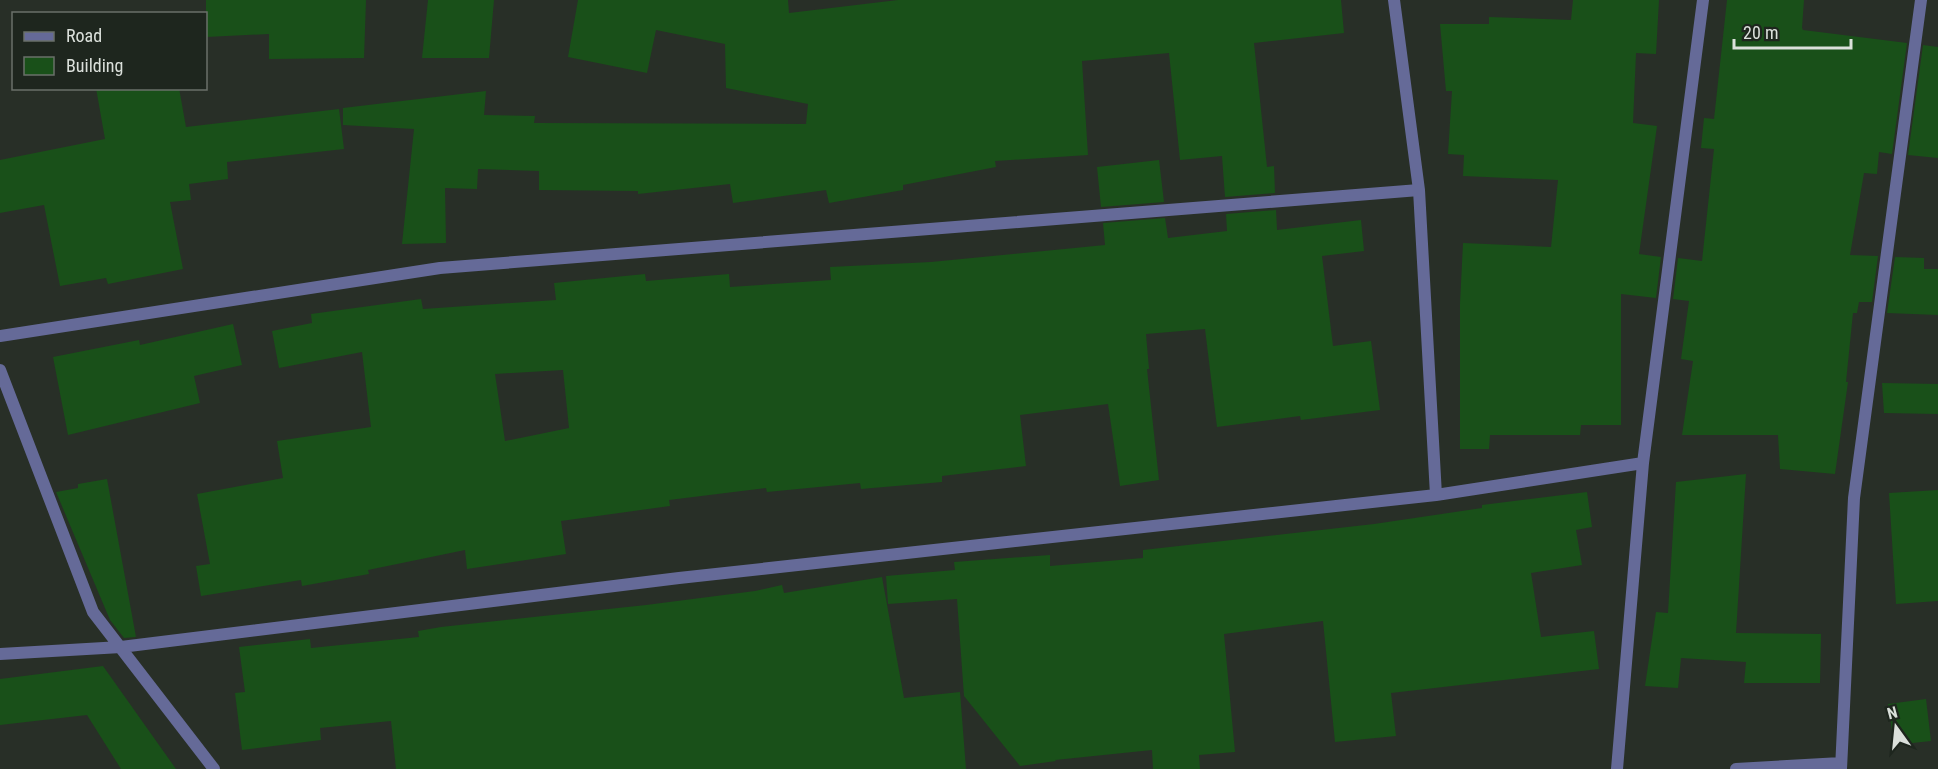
<svg xmlns="http://www.w3.org/2000/svg" width="1938" height="769" font-family="'Roboto Condensed',sans-serif">
  <style>
    .building { fill: #195019; fill-rule: evenodd }
    .lines { fill: none; stroke-linecap: round; stroke-linejoin: round }
    .minor { stroke: #656a98; stroke-width: 12 }
  </style>
  <rect width="100%" height="100%" fill="#282f27"/>
  <path class="building" d="M206 0H366L364 58 269 59V34L206 37Z
    M428 0H494L489 58H422Z
    M578 0H788L789 13 898 0H1341L1344 33 1254 43 1267 167 1274 166 1275 193 1225 197 1222 156 1180 160 1169 53 1082 61 1088 155 995 161 996 167 903 185V190L829 203 826 190 733 203 730 184 638 194V191L539 190V171L478 169 477 189 445 188 446 243 402 244 414 129 343 125V108L486 91 484 115 535 116 534 123 806 124 808 104 726 88 725 44 656 30 647 73 568 57Z
    M1573 0H1659L1656 54 1636 53 1633 123 1657 126 1639 254 1661 257 1656 298 1621 294V425H1581L1580 435H1490L1489 449H1460V304L1463 243 1551 247 1558 180 1463 176 1464 155 1448 154 1452 91H1446L1440 24H1489V17L1571 20Z
    M1727 0H1804L1802 28 1803 30 1907 43 1892 154 1879 152 1877 174 1864 173 1850 255 1878 256 1872 302H1859L1857 313H1853L1846 382H1848L1835 474 1780 469 1778 435H1682L1693 361 1681 359 1689 301 1673 299 1678 258 1702 261 1714 149 1701 148 1704 118 1714 119Z
    M1923 45 1938 47V158L1908 155Z
    M96 88H179L186 127 339 109 344 149 227 162 228 179 189 184 191 200 170 202 183 269 108 284 106 278 60 286 44 205 0 213V160L105 139Z
    M1159 160 1164 202 1101 207 1097 167Z
    M1276 210 1277 230 1361 220 1364 251 1322 256 1333 346 1371 341 1380 410 1301 420 1300 416 1217 427 1205 329 1146 334 1149 369H1147L1159 480 1120 486 1108 404 1020 415 1026 466 942 476V482L861 489 860 483 767 492 766 488 669 500 670 506 561 521 566 554 467 569 465 550 368 570 369 574 302 586 301 580 201 596 196 566 210 564 197 494 283 478 277 441 371 427 362 352 279 368 272 331 312 323 311 314 421 299 423 309 556 300 554 283 645 274 646 281 729 274 730 287 831 280 830 267 931 262 1105 245 1103 223 1165 218 1168 238 1227 231 1226 214ZM563 370 569 428 505 441 495 374Z
    M1895 257 1924 258V269H1938V315L1887 313Z
    M233 324 242 365 194 376 200 403 68 435 53 357 139 340 140 345Z
    M1882 383 1938 384V414L1884 413Z
    M1746 474 1736 633 1821 634 1820 683H1744L1746 662 1681 658 1678 688 1645 686 1656 612 1668 613 1676 482Z
    M107 479 136 637 124 638 110 620 56 492 78 488V484Z
    M1938 490V601L1896 604 1889 493Z
    M1587 492 1592 527 1576 530 1582 565 1531 573 1541 637 1594 631 1599 669 1391 693 1396 736 1335 742 1323 621 1224 634 1235 752 1199 755 1200 769H1153L1152 750 1055 760 1056 761 1020 766 964 696 957 599 888 604 886 576 955 570 954 562 1050 555V566L1143 558V550L1374 524 1482 508V505Z
    M882 577 904 698 960 692 966 769H396L391 721 320 728 321 740 242 750 235 693 245 692 239 647 310 639 311 648 419 637 418 631 441 627 646 605 755 591 782 585 784 593Z
    M103 666 176 769H121L87 715 0 725V679Z
    M1926 699 1931 741 1894 745 1888 704Z"/>
  <g class="lines">
    <path class="minor" d="M1394 0 1419 190 1436 495
      M0 336 440 268 1419 190
      M0 370 93 612 214 769
      M0 654 121 647 679 578 1436 495 1643 463
      M1617 769 1643 463 1703 0
      M1736 769 1841 763
      M1841 769 1854 498 1921 0"/>
  </g>
  <rect x="12" y="12" width="195" height="78" fill="#1e261e" stroke="#6a706a" stroke-width="1.5"/>
  <rect x="24" y="32" width="30" height="9" fill="#656a98" stroke="#6a706a" stroke-width="1.5"/>
  <text x="66" y="42" font-size="18" fill="#dbe0db">Road</text>
  <rect x="24" y="57" width="30" height="18" fill="#195019" stroke="#6a706a" stroke-width="1.5"/>
  <text x="66" y="72" font-size="18" fill="#dbe0db">Building</text>
  <g transform="translate(1896 727) rotate(345)" stroke="#1e261e" stroke-width="4.5" paint-order="stroke">
  <path d="M0-4.5L10 22L0 15L-10 22Z" fill="#dbe0db"/>
  <text y="-9" font-size="16" font-weight="bold" text-anchor="middle" fill="#dbe0db">N</text>
  </g>
  <path d="M1734 39v9h117v-9" fill="none" stroke="#dbe0db" stroke-width="3"/>
  <text x="1743" y="39" font-size="18" fill="#dbe0db" stroke="#1e261e" stroke-width="4.5" paint-order="stroke">20 m</text>
</svg>
